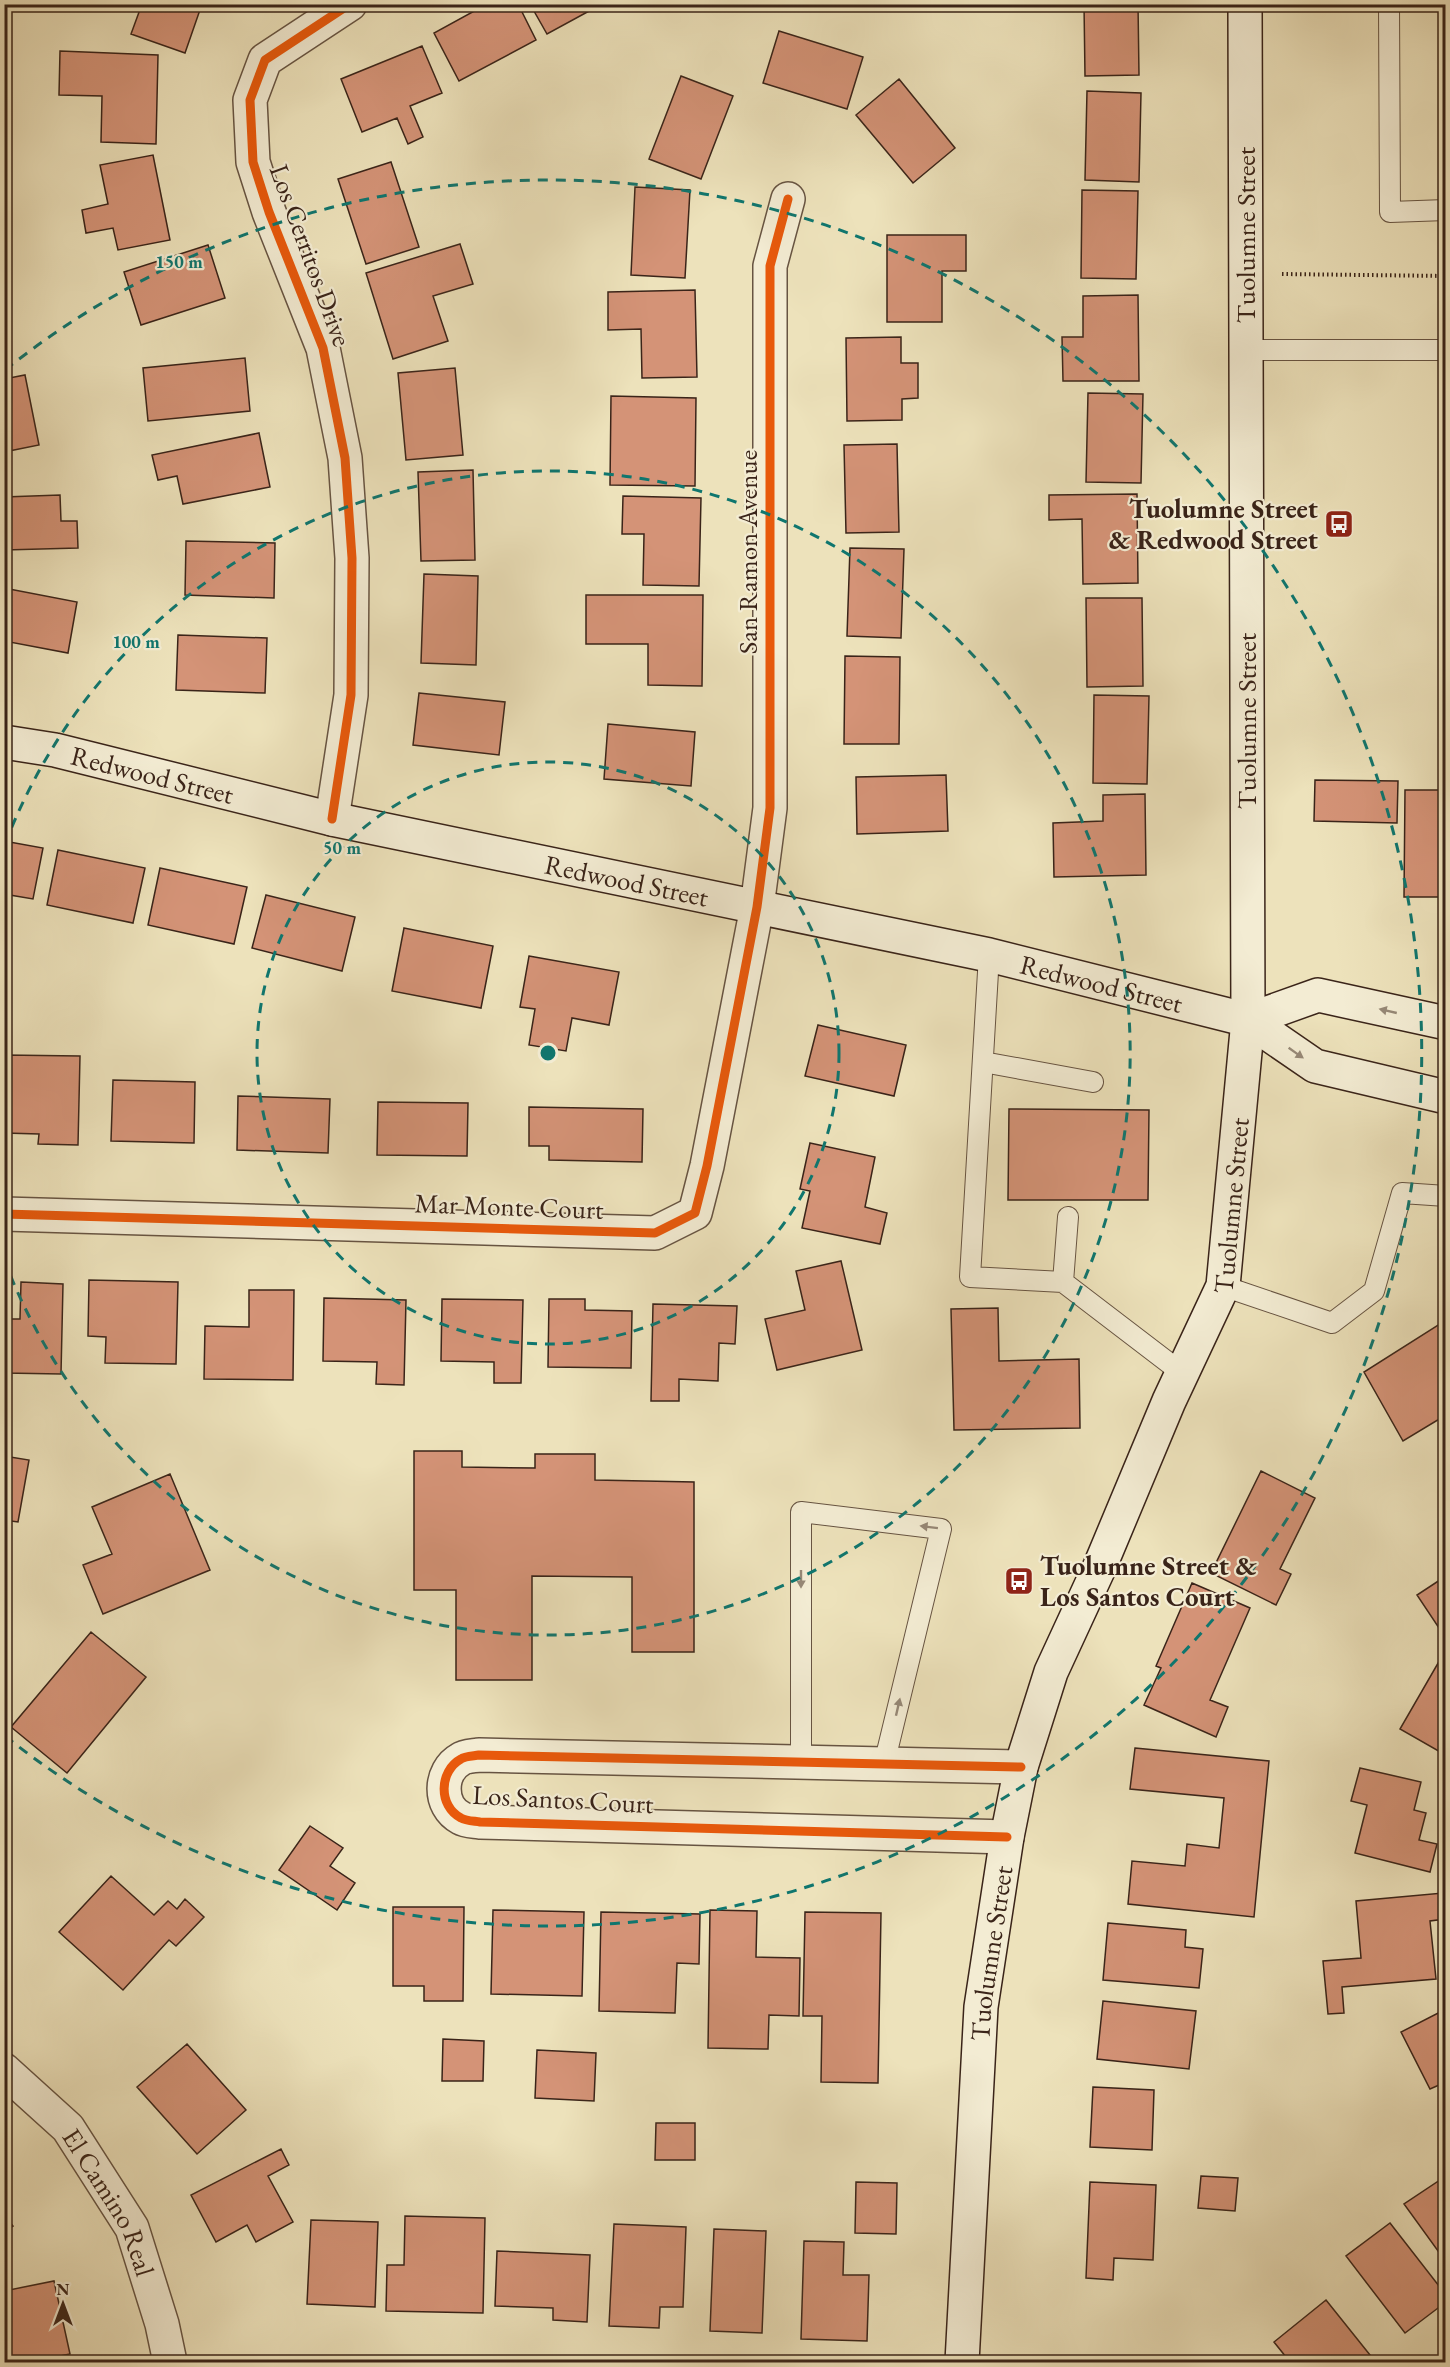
<svg xmlns="http://www.w3.org/2000/svg" width="1450" height="2367" font-family="'EB Garamond',serif">
  <style>
    .building { fill: #d49377; stroke: #3a2419; stroke-width: 1.5 }
    .lines { fill: none; stroke-linecap: round; stroke-linejoin: round }
    .service-casing { stroke: #675442; stroke-width: 22 }
    .minor-casing { stroke: #675442; stroke-width: 36 }
    .secondary-casing { stroke: #3a2419; stroke-width: 36 }
    .path { stroke: #3a2419; stroke-width: 4; stroke-dasharray: 1.5 3; stroke-linecap: butt }
    .service { stroke: #f3ecd3; stroke-width: 20 }
    .minor { stroke: #f3ecd3; stroke-width: 33 }
    .secondary { stroke: #f3ecd3; stroke-width: 33 }
    .cycleway-casing { stroke: #f3ecd3; stroke-width: 13 }
    .cycleway { stroke: #e8590c; stroke-width: 9 }
    .oneway { fill: #968876 }
    .ring { fill: none; stroke: #0f766e; stroke-width: 3; stroke-dasharray: 10 8 }
    .labels { text-anchor: middle; dominant-baseline: central; stroke-width: 4.5; stroke-linejoin: round; paint-order: stroke }
    .street-label { font-size: 27px; fill: #3a2419; stroke: #f3ecd3 }
    .poi-label { font-size: 27px; font-weight: bold; fill: #3a2419; stroke: #f3ecd3; text-anchor: end }
    .centre { fill: #0f766e; stroke: #f3ecd3; stroke-width: 3 }
    .ring-label { font-size: 18px; text-anchor: middle; font-weight: bold; fill: #0f766e; stroke: #f3ecd3; stroke-width: 4.5; stroke-linejoin: round; paint-order: stroke }
  </style>
  <rect width="100%" height="100%" fill="#ede2bb"/>
  <filter id="stains"><feTurbulence type="fractalNoise" baseFrequency=".00333" numOctaves="4"/><feColorMatrix values="0 0 0 0 .2 0 0 0 0 .09 0 0 0 0 .02 0 0 0 .5 -.17"/></filter>
  <radialGradient id="worn" r=".72"><stop offset=".6" stop-color="#630" stop-opacity="0"/><stop offset="1" stop-color="#630" stop-opacity=".3"/></radialGradient>
  <path class="building" d="M142 4H202L185 53 131 34Z
    M487 4H518L536 40 459 81 434 33Z
    M530 4H602L547 34Z
    M1084 4H1138L1139 75 1085 76Z
    M779 31 863 57 847 109 763 83Z
    M422 46 442 93 410 106 423 137 408 144 397 118 362 132 341 79Z
    M60 51 158 55 156 144 101 142 102 96 59 95Z
    M681 76 733 96 701 179 649 159Z
    M899 79 955 148 913 183 856 115Z
    M1087 91 1141 93 1139 182 1085 180Z
    M153 155 170 240 118 250 113 228 86 233 82 210 108 204 100 165Z
    M391 162 419 247 366 264 338 179Z
    M635 187 690 190 685 278 631 275Z
    M1082 190 1138 191 1136 279 1081 278Z
    M887 235H966V271H942V322H887Z
    M460 244 473 284 433 296 448 341 393 359 366 273Z
    M208 245 225 298 141 325 124 272Z
    M695 290 697 377 642 378 641 329 608 330V292Z
    M1138 295 1139 381H1063L1062 337H1083V296Z
    M901 337V363H918V398L902 399V420L847 421 846 338Z
    M245 358 250 411 148 421 143 368Z
    M455 368 463 455 406 460 398 373Z
    M25 375 39 445 4 452V379Z
    M1088 393 1143 394 1141 483 1086 482Z
    M611 396 696 398 695 486 610 485Z
    M259 433 270 487 183 504 177 476 158 480 152 455Z
    M897 444 899 532 846 533 844 445Z
    M473 470 475 560 421 561 418 472Z
    M1137 494 1138 583 1083 584 1082 519 1049 520V495Z
    M60 495 61 521H77L78 548 4 550V497Z
    M623 496 701 498 699 586 643 585 644 534H622Z
    M186 541 275 543 274 598 185 595Z
    M850 548 904 549 901 638 847 636Z
    M424 574 478 576 476 665 421 663Z
    M4 588 77 602 68 653 4 641Z
    M586 595H703L702 686 648 685V644H586Z
    M1086 598H1142L1143 686 1087 687Z
    M178 635 267 638 265 693 176 690Z
    M845 656 900 657 899 744H844Z
    M419 693 505 702 499 755 413 745Z
    M1094 695 1149 696 1147 784 1093 783Z
    M608 724 695 732 691 786 604 779Z
    M946 775 948 831 857 834 856 777Z
    M1315 780 1398 781 1397 823 1314 821Z
    M1405 790H1446V897H1404Z
    M1145 794 1146 875 1054 877 1053 823 1103 821V795Z
    M4 841 43 848 33 899 4 894Z
    M58 850 145 868 133 923 47 905Z
    M160 868 247 887 234 944 148 925Z
    M266 895 355 917 342 971 252 948Z
    M404 928 493 946 481 1008 392 991Z
    M529 956 619 972 609 1025 572 1018 566 1051 529 1045 535 1009 520 1007Z
    M818 1025 906 1045 894 1096 805 1076Z
    M4 1055 80 1056 78 1145 38 1144 39 1134 4 1133Z
    M113 1080 195 1082 194 1143 111 1141Z
    M238 1096 330 1099 328 1153 237 1150Z
    M378 1102 468 1103 467 1156 377 1155Z
    M529 1107 643 1109 642 1162 549 1160V1146H529Z
    M1009 1109 1149 1110 1148 1200H1008Z
    M810 1143 875 1157 865 1207 887 1213 880 1244 802 1228 810 1191 800 1189Z
    M841 1261 862 1350 777 1370 765 1319 805 1310 796 1271Z
    M89 1280 178 1282 176 1364 105 1363 106 1337 88 1336Z
    M21 1282 63 1284 61 1374 4 1373V1319H20Z
    M249 1290H294L293 1380 204 1379 205 1326 249 1327Z
    M324 1298 406 1300 404 1385 376 1384 377 1362 323 1361Z
    M442 1299 523 1300 521 1383H494V1362L441 1361Z
    M549 1299H585V1310L632 1311 631 1368 548 1367Z
    M653 1304 737 1306 735 1344 719 1343 718 1381 679 1379V1401H651Z
    M998 1308 999 1361 1079 1359 1080 1428 954 1430 951 1309Z
    M1446 1320V1415L1403 1441 1364 1372Z
    M414 1451H462V1467L535 1468V1454H595V1480L694 1482V1652H632V1577L532 1576V1680H456V1590H414Z
    M4 1456 29 1460 18 1522 4 1520Z
    M1261 1471 1315 1498 1280 1569 1291 1574 1276 1605 1211 1573Z
    M170 1474 210 1570 103 1614 83 1565 112 1554 92 1507Z
    M1446 1576V1628L1441 1631 1417 1595Z
    M1192 1583 1250 1608 1210 1700 1228 1707 1216 1737 1144 1705 1161 1668 1156 1666Z
    M91 1632 146 1677 67 1773 11 1727Z
    M1441 1658 1446 1660V1747L1442 1753 1400 1729Z
    M1135 1748 1269 1761 1254 1917 1128 1904 1132 1861 1185 1866 1187 1844 1219 1848 1224 1798 1130 1789Z
    M1360 1768 1421 1782 1414 1810 1426 1813 1419 1840 1437 1844 1430 1872 1355 1853 1367 1805 1351 1801Z
    M310 1826 343 1848 330 1866 355 1883 337 1910 279 1870Z
    M111 1876 154 1915 168 1901 177 1909 185 1899 204 1917 176 1946 169 1940 123 1990 59 1932Z
    M1443 1893 1445 1919 1430 1921 1436 1979 1342 1987 1344 2013 1328 2014 1323 1961 1361 1958 1356 1901Z
    M393 1907H464L463 2001H424V1986H393Z
    M493 1910 584 1912 582 1996 491 1994Z
    M710 1910 757 1911 756 1957 800 1958 799 2016 769 2015 768 2049 708 2048Z
    M601 1912 700 1914 699 1964 677 1963 675 2013 599 2011Z
    M805 1912 881 1913 878 2083 821 2082 822 2016H803Z
    M1108 1923 1186 1930 1185 1947 1203 1949 1199 1988 1103 1980Z
    M1103 2001 1196 2011 1189 2069 1097 2059Z
    M1446 2009V2082L1430 2089 1401 2032Z
    M443 2039 484 2041 483 2081H442Z
    M187 2044 246 2110 197 2154 137 2087Z
    M537 2050 596 2053 594 2101 535 2098Z
    M1093 2087 1154 2090 1152 2150 1090 2147Z
    M656 2123H695V2160H655Z
    M281 2149 289 2165 268 2176 293 2222 256 2242 247 2225 216 2242 191 2195Z
    M1201 2176 1238 2178 1235 2211 1198 2208Z
    M1443 2178 1446 2182V2262L1404 2204Z
    M856 2182 897 2183 896 2234 855 2233Z
    M1090 2182 1156 2185 1153 2260 1114 2258 1113 2280 1086 2278Z
    M4 2215 13 2226 4 2232Z
    M405 2216 485 2218 483 2313 386 2311 387 2265H404Z
    M311 2220 378 2222 375 2307 307 2304Z
    M1390 2223 1446 2295V2302L1405 2333 1346 2256Z
    M614 2224 686 2227 683 2307H660L659 2328 609 2326Z
    M714 2229 766 2231 762 2333 710 2331Z
    M804 2241 844 2242 843 2275H869L867 2341 801 2339Z
    M497 2251 590 2255 587 2322 553 2320V2308L495 2306Z
    M54 2281 70 2354 30 2362H4V2291Z
    M1326 2300 1374 2360 1372 2362H1290L1274 2342Z"/>
  <g class="lines">
    <g class="service-casing">
      <path id="service" d="M1389 4 1390 212 1446 210
        M1245 350H1446
        M989 955 970 1277 1063 1282 1182 1373
        M983 1062 1093 1082
        M1063 1282 1068 1217
        M1223 1286 1332 1323 1374 1291 1402 1193 1446 1196
        M801 1763V1512L941 1529 884 1764"/>
    </g>
    <g class="minor-casing">
      <g id="minor">
        <path d="M332 819 351 695 352 558 345 458 323 348 269 212 253 162 250 100 265 60 350 4"/>
        <path d="M4 1214 655 1233 695 1213 707 1166 757 907 770 808V266L788 199"/>
        <path d="M1007 1837 480 1822C474 1821 466 1821 461 1818 438 1806 439 1771 461 1759 465 1756 474 1756 479 1755L1021 1767"/>
        <path id="s1" d="M4 2070 68 2128 132 2228 162 2324 170 2362"/>
      </g>
    </g>
    <g class="secondary-casing">
      <g id="secondary">
        <path id="s2" d="M4 742 55 750 332 819 989 955 1248 1020 1315 1066 1446 1097"/>
        <path d="M1248 1020 1318 995 1446 1023"/>
        <path id="s3" d="M962 2362 981 2007 1007 1837 1021 1767 1051 1672 1100 1566 1169 1401 1223 1286 1248 1020 1245 4"/>
      </g>
    </g>
    <path class="path" d="M1282 274 1446 276"/>
    <use href="#service" class="service"/>
    <use href="#minor" class="minor"/>
    <use href="#secondary" class="secondary"/>
    <g class="cycleway-casing">
      <path id="cycleway" d="M332 819 351 695 352 558 345 458 323 348 269 212 253 162 250 100 265 60 350 4
        M4 1214 655 1233 695 1213 707 1166 757 907 770 808V266L788 199
        M1007 1837 480 1822C474 1821 466 1821 461 1818 438 1806 439 1771 461 1759 465 1756 474 1756 479 1755L1021 1767"/>
    </g>
    <use href="#cycleway" class="cycleway"/>
  </g>
  <defs><path id="oneway-solid" d="M-6-.8H1V-3.2L6.5 0L1 3.2V.8H-6Z" transform="scale(1.5)"/></defs>
  <g class="oneway">
    <use href="#oneway-solid" transform="translate(1388 1011) rotate(-167)"/>
    <use href="#oneway-solid" transform="translate(1296 1053) rotate(35)"/>
    <use href="#oneway-solid" transform="translate(929 1527) rotate(-173)"/>
    <use href="#oneway-solid" transform="translate(801 1579) rotate(90)"/>
    <use href="#oneway-solid" transform="translate(898 1707) rotate(-77)"/>
  </g>
  <g class="ring">
    <circle cx="548" cy="1053" r="291"/>
    <path d="M5 844A582 582 0 1 1 5 1262"/>
    <path d="M5 370A873 873 0 1 1 5 1736"/>
  </g>
  <defs>
    <g id="bus-square" transform="scale(1.5)"><rect x="-9" y="-9" width="18" height="18" rx="4" fill="#8f2418" stroke="#f3ecd3"/><path d="M-5-6H5V4H4V6H2V4H-2V6H-4V4H-5ZM-3.5-4V0h7V-4ZM-3.5 1.2v1.5H-2V1.2ZM2 1.2v1.5H3.5V1.2Z" fill="#fff"/></g>
  </defs>
  <g fill-rule="evenodd">
    <use href="#bus-square" x="1339" y="524"/>
    <use href="#bus-square" x="1019" y="1581"/>
  </g>
  <g class="labels">
    <g class="street-label">
      <text transform="translate(1245 235) rotate(-90)">Tuolumne Street</text>
      <text transform="translate(311 255) rotate(70)">Los Cerritos Drive</text>
      <text transform="translate(747 552) rotate(-90)">San Ramon Avenue</text>
      <text transform="translate(1246 721) rotate(-90)">Tuolumne Street</text>
      <text stroke="none"><textPath href="#s2" startOffset="152">Redwood Street</textPath></text>
      <text stroke="none"><textPath href="#s2" startOffset="638">Redwood Street</textPath></text>
      <text stroke="none"><textPath href="#s2" startOffset="1124">Redwood Street</textPath></text>
      <text stroke="none"><textPath href="#s3" startOffset="1202">Tuolumne Street</textPath></text>
      <text transform="translate(509 1206) rotate(2)">Mar Monte Court</text>
      <text transform="translate(563 1799) rotate(3)">Los Santos Court</text>
      <text stroke="none"><textPath href="#s3" startOffset="410">Tuolumne Street</textPath></text>
      <text stroke="none"><textPath href="#s1" startOffset="172">El Camino Real</textPath></text>
    </g>
    <g class="poi-label">
      <text x="1318" y="508">Tuolumne Street<tspan x="1318" dy="31">&amp; Redwood Street</tspan></text>
      <text x="1040" y="1565" text-anchor="start">Tuolumne Street &amp;<tspan x="1040" dy="31">Los Santos Court</tspan></text>
    </g>
  </g>
  <circle cx="548" cy="1053" r="9" class="centre"/>
  <g class="ring-label">
    <text x="179" y="268">150 m</text>
    <text x="136" y="648">100 m</text>
    <text x="342" y="854">50 m</text>
  </g>
  <rect width="1450" height="2367" fill="none" stroke="#ede2bb" stroke-width="24"/>
  <rect x="6" y="6" width="1438" height="2355" fill="none" stroke="#3a2419" stroke-width="3"/>
  <rect x="12" y="12" width="1426" height="2343" fill="none" stroke="#3a2419" stroke-width="1.5"/>
  <g transform="translate(63 2304)" stroke="#f3ecd3" stroke-width="4.5" paint-order="stroke">
  <path d="M0-4.5L10 22L0 15L-10 22Z" fill="#3a2419"/>
  <text y="-9" font-size="16" font-weight="bold" text-anchor="middle" fill="#3a2419">N</text>
  </g>
  <rect width="100%" height="100%" filter="url(#stains)"/>
  <rect width="100%" height="100%" fill="url(#worn)"/>
</svg>
